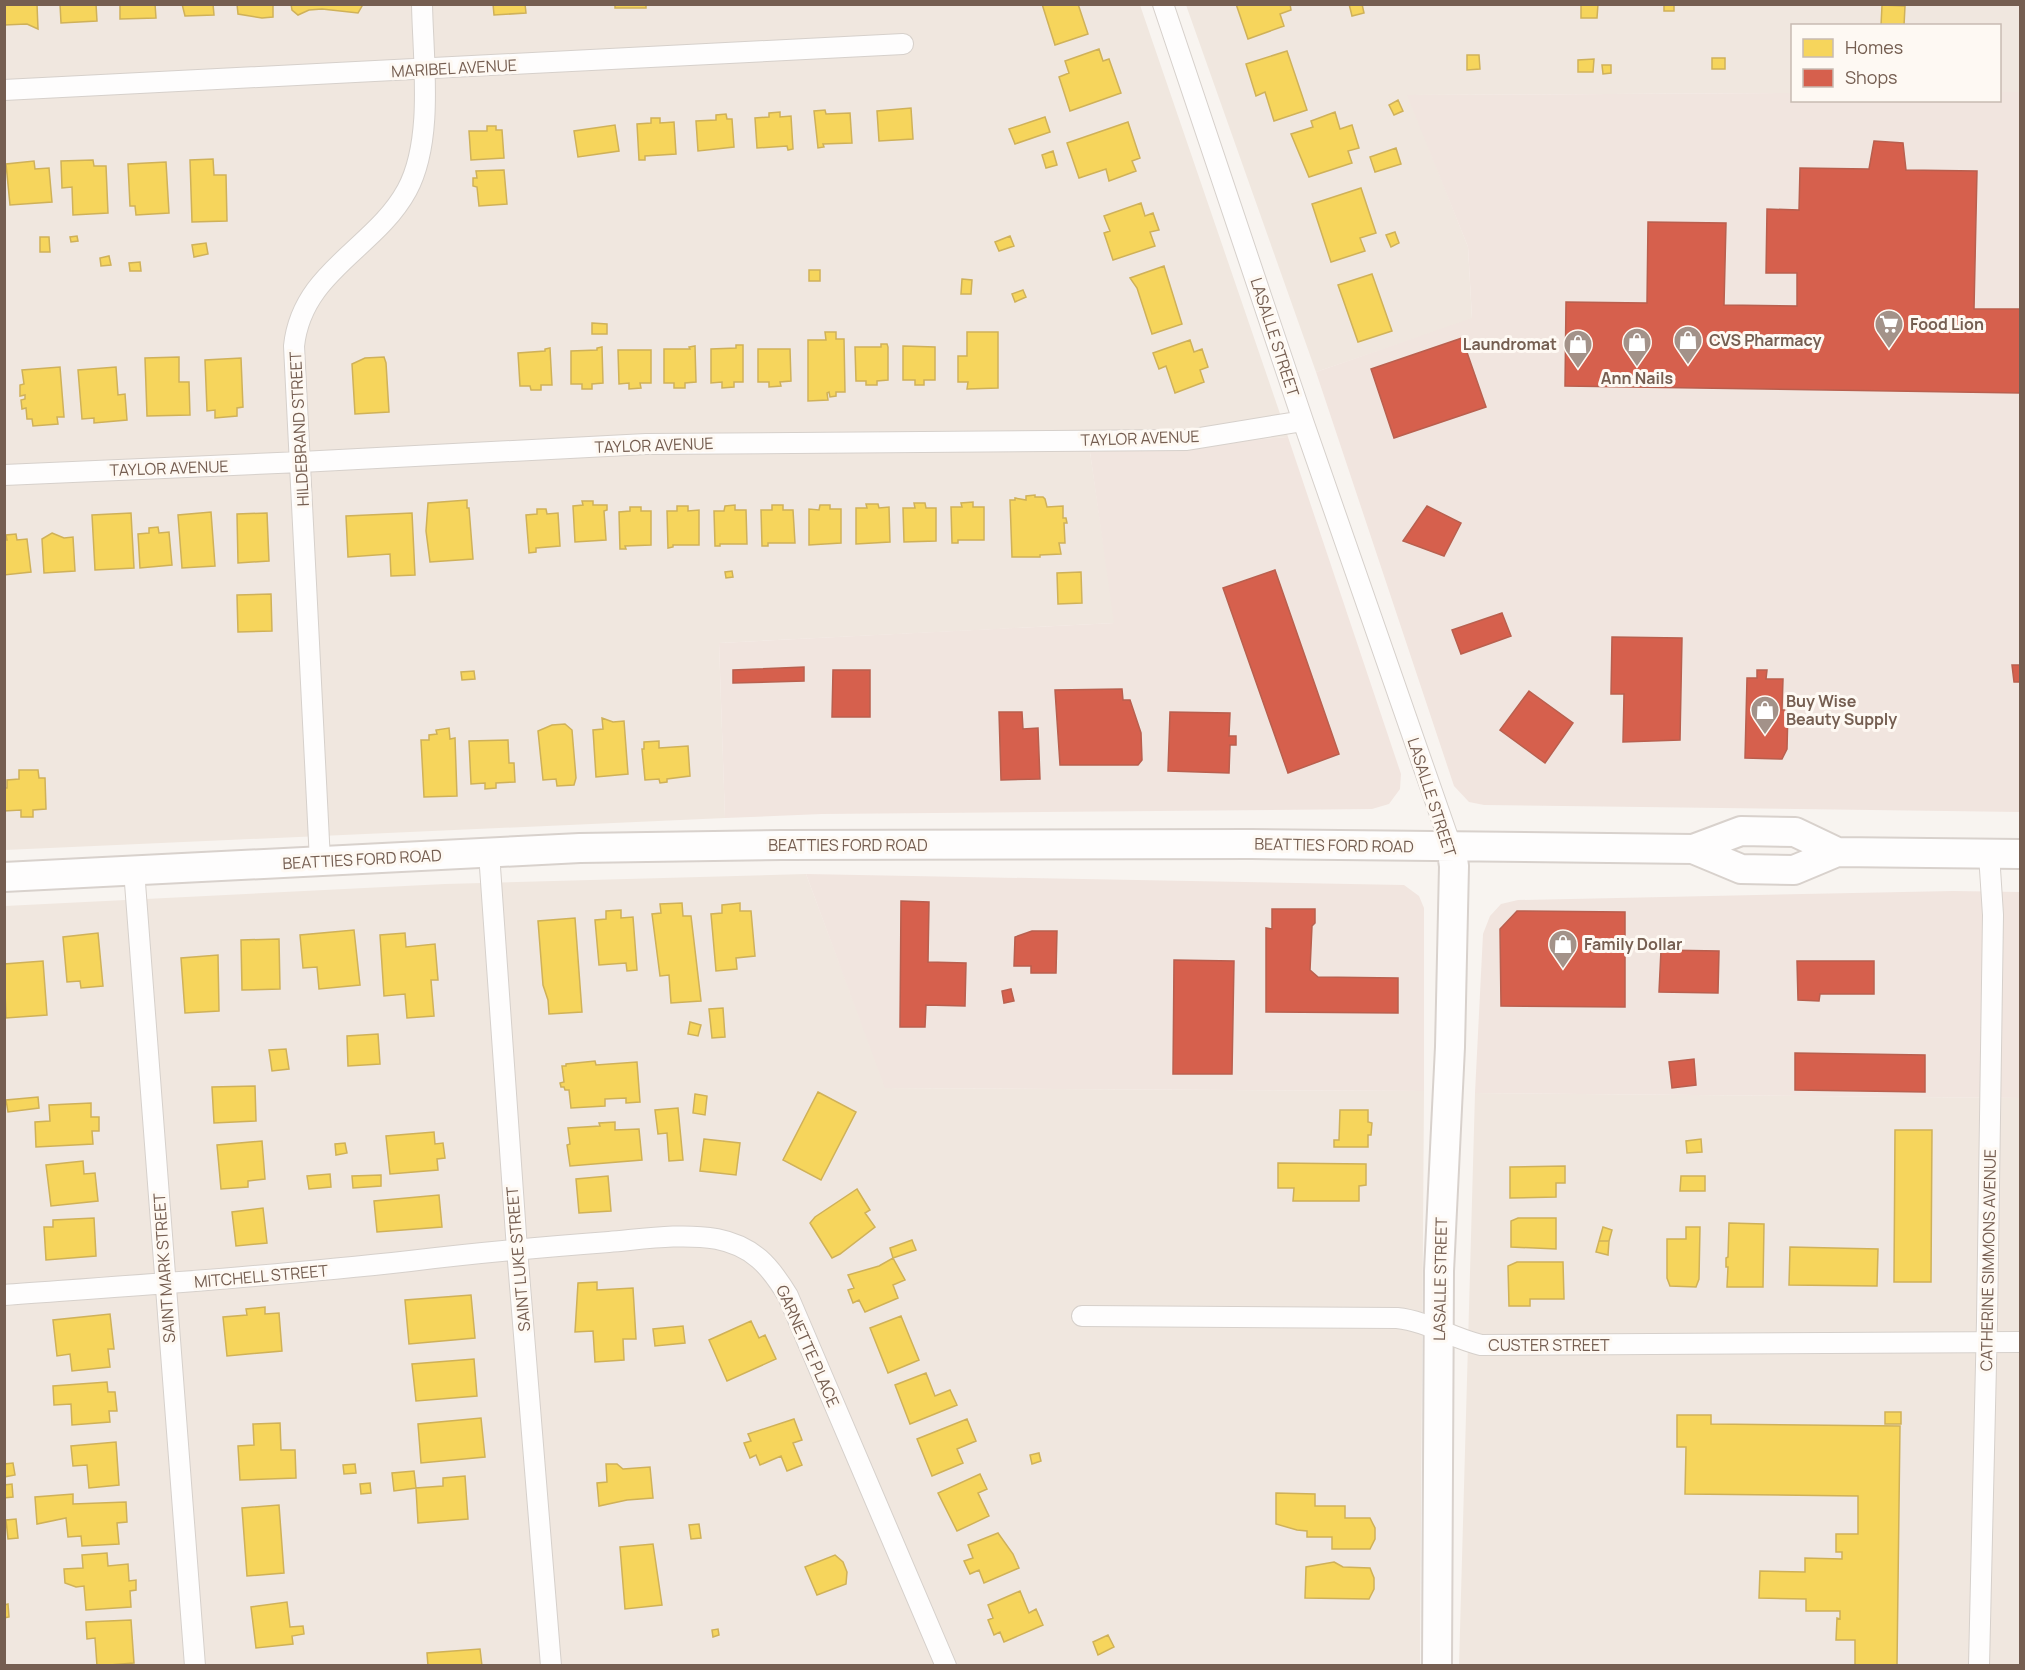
<svg xmlns="http://www.w3.org/2000/svg" width="2025" height="1670" font-family="Manrope,sans-serif">
  <style>
    .residential { fill: #f0e7df }
    .commercial { fill: #f1e5df }
    .homes { fill: #f6d55c; stroke: #cfb159; stroke-width: 1.5 }
    .shops { fill: #d6604d; stroke: #b95f4e; stroke-width: 1.5 }
    .lines { fill: none; stroke-linecap: round; stroke-linejoin: round }
    .street-casing { stroke: #d6d0cb; stroke-width: 22 }
    .secondary-casing { stroke: #d8d1cc; stroke-width: 32 }
    .street { stroke: #fefdfd; stroke-width: 20 }
    .secondary { stroke: #fefdfd; stroke-width: 28 }
    .labels { text-anchor: middle; dominant-baseline: central; stroke-width: 6; stroke-linejoin: round; paint-order: stroke }
    .street-label { font-size: 16px; fill: #755e51; stroke: #fef9f3 }
    .poi-label { font-size: 16px; font-weight: bold; fill: #755e51; stroke: #fef9f3; text-anchor: start }
  </style>
  <rect width="100%" height="100%" fill="#f8f4f0"/>
  <path class="residential" d="M4 5H1140L1288 437 1090 452 1115 623 719 643 725 818 5 850Z
    M1186 5H2020V92H2000V26H1792V93L1408 95 1468 247 1472 319 1316 372Z
    M806 874 886 1088 1424 1091 1420 1665 5 1666V906L445 884Z
    M1475 1093 2020 1098V1665L1459 1666Z"/>
  <path class="commercial" d="M2000 92H2020V812L1484 805 1469 802 1454 786 1316 372 1472 318 1468 247 1407 95 1792 93V100H2000Z
    M1288 437 1401 774 1400 789 1389 804 1372 809 822 814 725 818 719 643 1114 623 1090 452Z
    M806 874 1404 885 1419 896 1424 908V1091L885 1088Z
    M1953 891 2020 892V1098L1475 1093 1483 934 1490 916 1501 904 1518 900Z"/>
  <path class="homes" d="M4 4H37L38 29 27 24 4 25Z
    M60 4H96L97 21 61 23Z
    M120 4H155L156 18 120 19Z
    M182 4H213L214 15 185 16Z
    M237 4H273V17L262 18 238 14Z
    M291 4H362V6L358 13 322 9 309 10 298 15 292 10Z
    M493 4H525L526 13 494 15Z
    M615 4H646V8H615Z
    M1042 4H1078L1088 34 1055 45Z
    M1236 4H1290L1291 10 1280 14 1284 26 1248 39Z
    M1349 4H1362L1364 13 1352 16Z
    M1581 4H1598L1597 18H1581Z
    M1664 4H1674V11H1664Z
    M1882 5 1905 6 1904 26H1881Z
    M1099 49 1103 61 1109 59 1121 93 1070 111 1059 77 1069 73 1065 61Z
    M1287 51 1307 110 1274 121 1265 92 1256 96 1246 64Z
    M1467 55H1479L1480 69 1467 70Z
    M1712 58H1725V69H1712Z
    M1594 59 1593 72H1578V60Z
    M1602 65H1611V73L1603 74Z
    M1398 100 1403 111 1394 115 1389 105Z
    M911 108 913 139 879 141 877 111Z
    M825 110 826 114 850 113 852 143 823 144 824 147 818 148 814 111Z
    M780 112V117L791 116 793 149 788 150 787 146 757 148 755 118 769 117V113Z
    M1335 112 1340 129 1352 125 1359 148 1348 151 1352 163 1309 177 1291 134 1313 127 1311 121Z
    M726 114 727 119H732L734 147 698 151 696 121 716 120V115Z
    M1045 117 1050 132 1015 144 1009 129Z
    M651 118H660V123L674 122 676 154 645 156V160H639L637 124 651 123Z
    M1128 122 1140 158 1132 161 1136 171 1109 181 1106 169 1079 178 1067 143Z
    M615 125 619 151 578 157 574 131Z
    M487 126H496V130H502L504 158 471 160 469 131H487Z
    M1396 148 1401 164 1375 172 1370 157Z
    M1053 151 1057 165 1046 168 1042 155Z
    M213 159 214 175H226L227 221 192 222 190 160Z
    M93 160 94 166H106L108 213 73 215 72 187 62 188 61 161Z
    M34 161 35 169 49 168 52 202 10 205 6 164Z
    M166 162 169 213 136 215 135 206H130L128 164Z
    M504 170 507 204 479 206 477 187 473 186V178H477L476 171Z
    M1361 188 1376 233 1360 238 1365 251 1331 262 1312 204Z
    M1141 203 1145 216 1153 213 1159 230 1150 232 1155 246 1113 260 1104 233 1110 231 1104 216Z
    M1395 232 1399 243 1391 247 1386 235Z
    M77 236 78 241 71 242 70 237Z
    M1010 236 1014 246 999 251 995 242Z
    M40 237H49L50 252H40Z
    M206 243 208 254 194 257 192 245Z
    M109 256 111 265 101 266 100 258Z
    M140 262 141 271H130L129 263Z
    M1164 266 1182 324 1152 334 1137 288 1130 278Z
    M809 270H820V281H809Z
    M1372 274 1392 331 1358 342 1338 285Z
    M962 279 972 280 971 294H961Z
    M1023 290 1026 297 1015 302 1012 294Z
    M592 323 607 324V334H592Z
    M825 332H836V339H844L845 392H836V396L830 397 829 392 827 393 828 400 808 401V340H826Z
    M967 332H998V388L967 389 968 382H958V356H967Z
    M1190 340 1194 352 1202 349 1208 367 1200 370 1204 382 1175 393 1166 366 1159 369 1153 353Z
    M881 344H887L888 347V380L877 381V385H866V381H856L855 347H881Z
    M736 345H743V382H734V387L722 388V382L711 383V349L736 348Z
    M695 346 696 382 685 383V388H674V383H664V349H690L689 347Z
    M903 346 935 347V380H924V385H915V380H903Z
    M602 347 603 383 592 384V389H582V384H571V351L597 350V348Z
    M550 348 552 385H541V390H531L530 386H520L518 353 545 351V349Z
    M758 349H790L791 381 780 382 781 386 769 387V382H758Z
    M618 350H651V383H640L641 388 629 389V383L619 384Z
    M179 357V382H189L190 415 147 416 145 358Z
    M384 357 386 363 389 412 355 414 352 364 365 358Z
    M241 358 243 407 237 408V416L215 418V410L207 411 205 360Z
    M60 367 64 417H57L58 424 33 426 32 419H27L26 408 22 409 21 400 25 399V395L20 396V385L24 384 22 370Z
    M116 367 118 395 125 394 127 420 94 423V418L82 419 78 370Z
    M1035 495V497H1043L1045 499 1047 507 1063 506V518H1066L1067 523H1064L1065 543H1059L1061 554 1040 555V557H1012L1010 500H1015V498L1026 500V496Z
    M467 500V508H469L473 559 430 562 426 531 428 503Z
    M582 501H593V505H607V510L604 511 606 540 575 542 573 506 583 505Z
    M973 502V507H984V540H958V543H952L951 507H962L961 503Z
    M914 503H925L926 508H936V541L904 542 903 508H915Z
    M866 504H878L879 508 889 507 890 542 856 544V508H867Z
    M735 505V510H746L747 544H720V546H715L714 511H724L725 506Z
    M772 505H783V510H793L795 543H768V546H762L761 510H772Z
    M820 505H830V509H841V543L809 545V509L819 510Z
    M677 506H688V511L699 510V545H673V547L668 548 667 511H677Z
    M630 507H641V511H651V545L625 546 626 549H620L619 512 630 511Z
    M537 509H546L547 514 558 513 560 546 536 548V552L529 553 526 515 537 514Z
    M211 512 215 566 182 568 178 515Z
    M131 513 134 568 95 570 92 515Z
    M267 513 269 561 238 563 237 514Z
    M412 513 415 575 391 576 390 554 348 557 346 516Z
    M158 527 159 533 169 532 172 565 140 568 138 534 149 533V528Z
    M52 533 64 538 73 537 75 571 44 573 42 539Z
    M16 534 17 540 27 539 31 572 4 575V540H7L6 535Z
    M732 571 733 577 726 578 725 572Z
    M1081 572 1082 603 1058 604 1057 573Z
    M271 594 272 631 238 632 237 595Z
    M474 671 475 679 462 680 461 672Z
    M602 718 613 722 624 721 628 774 596 777 593 730 603 729Z
    M565 724 572 730 576 778 574 785 557 786 556 779 543 780 538 731 552 725Z
    M449 728 450 739 455 738 457 796 424 797 421 740H429V735L437 734 436 730Z
    M508 740 509 763H514L515 782 496 783V788L485 789V783L471 784 469 741Z
    M659 741V748L688 746 690 776 667 779V782L660 783 659 779 645 780 642 749H644V742Z
    M19 770H38L39 778H45L46 809 33 810V817H21V810L4 811V788H7V780L19 779Z
    M682 903 683 916H691L701 1001 671 1003 669 975 660 976 652 914 661 913 660 904Z
    M740 903V911H751L755 956 736 958 737 969 716 971 711 914 722 913V905Z
    M621 910V918L633 917 637 970 627 971 626 963 599 965 595 920 606 919V911Z
    M575 918 582 1012 549 1014 548 1000 543 985 538 921Z
    M354 930 360 985 319 989 317 967 303 968 300 935Z
    M98 933 103 986 81 988 80 981 67 982 63 937Z
    M405 933 406 947 435 944 438 980H431L434 1016 407 1018 405 994 384 996 380 935Z
    M279 939 280 989 242 990 241 940Z
    M218 955 219 1011 185 1013 181 958Z
    M43 961 47 1015 6 1018 4 964Z
    M723 1008 725 1037 712 1038 709 1009Z
    M690 1022 701 1025 698 1036 688 1034Z
    M378 1034 380 1064 348 1066 347 1036Z
    M286 1049 289 1069 272 1071 269 1050Z
    M595 1061 596 1065 637 1062 640 1102 626 1103V1098L605 1099V1106L571 1108 569 1090H565L564 1087H561L560 1083 564 1082 562 1066H566V1064Z
    M255 1086 256 1121 214 1123 212 1087Z
    M818 1092 856 1112 821 1180 783 1160Z
    M695 1094 707 1096 705 1115 693 1113Z
    M38 1097 39 1108 8 1112 6 1100Z
    M91 1103V1117H99V1131H92L93 1144 36 1147 35 1122 50 1121 49 1105Z
    M678 1108 683 1160 669 1161 667 1133 658 1134 655 1110Z
    M1340 1110H1368V1122L1372 1123 1371 1135H1368V1147H1334V1140H1339Z
    M615 1122V1130L639 1129 642 1160 570 1166 567 1145 570 1144 568 1128 600 1126 599 1123Z
    M1895 1130H1932L1931 1282H1894Z
    M434 1132 435 1144 443 1143 445 1158 437 1159 438 1170 390 1174 386 1136Z
    M704 1139 740 1143 736 1175 700 1171Z
    M1701 1139 1702 1152 1687 1153 1686 1141Z
    M262 1141 265 1179 248 1181V1187L221 1189 217 1145Z
    M345 1143 347 1153 336 1155 335 1144Z
    M83 1161 84 1174 95 1173 98 1201 51 1206 46 1165Z
    M1278 1163 1366 1164V1185L1359 1186V1201H1293L1294 1188H1278Z
    M1565 1166V1183H1556V1197L1510 1198V1167Z
    M330 1174 331 1187 309 1189 307 1176Z
    M381 1175V1186L353 1188 352 1176Z
    M608 1176 611 1211 579 1213 576 1179Z
    M1681 1176H1705V1191H1680Z
    M857 1189 870 1210 865 1213 875 1227 840 1254 832 1258 810 1223 815 1217Z
    M439 1195 442 1227 377 1232 374 1201Z
    M263 1208 267 1243 236 1246 232 1212Z
    M94 1218 96 1256 46 1260 44 1227H53V1220Z
    M1518 1218H1556V1249L1511 1247V1221Z
    M1729 1223 1764 1224 1763 1287H1727L1728 1267H1726V1258L1728 1257Z
    M1603 1227 1612 1230 1609 1241H1599Z
    M1686 1227H1700L1699 1279 1696 1287 1670 1286 1667 1278V1239H1686Z
    M912 1240 916 1250 893 1258 890 1248Z
    M1599 1241H1609L1608 1255 1596 1252Z
    M1790 1247 1878 1249 1877 1286 1789 1285Z
    M893 1258 905 1280 893 1285 898 1298 865 1312 859 1300 853 1303 848 1290 854 1288 848 1275 879 1266Z
    M1517 1262H1563L1564 1299H1530V1306H1509L1508 1266Z
    M597 1282V1290L633 1288 636 1339H623L624 1360 595 1362 593 1331 575 1332 578 1283Z
    M471 1295 475 1338 409 1344 405 1300Z
    M265 1307V1314L279 1313 282 1351 227 1356 223 1317 247 1315 246 1309Z
    M110 1314 114 1349H108L110 1367 72 1371 70 1354 57 1356 53 1320Z
    M901 1316 919 1360 888 1373 870 1328Z
    M751 1321 759 1338 765 1335 776 1359 727 1381 709 1340Z
    M683 1326 685 1343 655 1346 653 1329Z
    M474 1359 477 1396 416 1401 412 1364Z
    M926 1373 935 1396 950 1390 957 1405 910 1424 895 1385Z
    M107 1382 108 1392H115L117 1411H109L110 1422 72 1425 71 1404 54 1405 53 1386Z
    M1885 1412H1901V1424H1885Z
    M1677 1415H1711V1424L1900 1426 1897 1666H1855V1640H1836L1837 1618 1840 1619V1611H1806V1599L1759 1598 1760 1571 1805 1572V1558L1842 1559V1552H1836V1534H1858V1496L1685 1494 1686 1447H1677Z
    M481 1418 485 1457 421 1463 418 1424Z
    M794 1419 802 1440 793 1443 802 1465 787 1471 781 1456 760 1465 756 1455 750 1458 744 1443 751 1441 748 1434Z
    M967 1419 976 1441 957 1449 963 1463 932 1476 917 1439Z
    M280 1423 281 1450H295L296 1478 240 1480 238 1446 254 1445 253 1424Z
    M116 1442 119 1485 89 1488 87 1465 73 1466 71 1446Z
    M1039 1453 1041 1461 1032 1464 1030 1455Z
    M13 1463 15 1475 4 1477V1464Z
    M355 1464 356 1473 344 1474 343 1465Z
    M606 1464H617L623 1469 650 1467 653 1498 627 1500 599 1506 597 1483 607 1482Z
    M414 1471 416 1488 394 1491 392 1473Z
    M980 1474 987 1489 978 1493 989 1516 957 1531 938 1493Z
    M465 1476 468 1519 418 1523 416 1488 443 1486V1478Z
    M370 1483 371 1493 361 1494 360 1484Z
    M12 1484 13 1497 4 1498V1485Z
    M1276 1493 1315 1494V1506H1345V1518H1370L1375 1528V1539L1370 1549H1332V1537H1307V1531L1297 1530 1276 1524Z
    M73 1494V1504L126 1502 127 1522 117 1523 119 1544 82 1546 81 1536 68 1537 66 1518 37 1524 35 1497Z
    M279 1505 284 1573 247 1576 242 1508Z
    M16 1519 18 1538 8 1539 6 1520Z
    M699 1524 701 1538 691 1539 689 1525Z
    M998 1533 1013 1554 1019 1568 984 1583 979 1570 970 1574 964 1561 973 1558 968 1545Z
    M653 1544 662 1605 625 1609 620 1547Z
    M107 1553 108 1566 128 1564 129 1581 136 1580V1590L130 1591 131 1607 86 1610 84 1586 76 1587 65 1583 64 1569 83 1568 82 1555Z
    M835 1555 843 1562 847 1572 846 1584 817 1595 805 1567Z
    M1334 1562 1343 1567 1370 1568 1374 1578V1589L1369 1599 1305 1598 1306 1567Z
    M1020 1591 1029 1613 1036 1609 1043 1625 1004 1642 1000 1632 994 1635 988 1620 993 1618 988 1605Z
    M287 1602 290 1627 303 1626 304 1634 292 1636 293 1644 256 1648 251 1607Z
    M8 1604 9 1617 4 1618V1605Z
    M131 1620 134 1663 97 1666 95 1638 87 1639 86 1622Z
    M718 1629 719 1635 713 1637 712 1630Z
    M1108 1635 1114 1647 1098 1655 1093 1642Z
    M480 1649 482 1666H428L427 1653Z"/>
  <path class="shops" d="M1874 141 1903 143 1906 170 1977 171 1974 309H2020V393L1565 386 1566 302 1647 303 1648 222 1726 223 1724 305 1797 306V273H1766L1767 209 1799 210 1800 168 1869 169Z
    M1462 338 1486 407 1394 438 1371 369Z
    M1427 506 1461 523 1444 556 1403 541Z
    M1275 570 1339 754 1288 773 1223 588Z
    M1502 613 1511 636 1461 654 1452 630Z
    M1612 637 1682 638 1680 740 1623 742 1624 694H1611Z
    M2012 665H2020V682H2014Z
    M804 667V681L733 683V670Z
    M833 670H870V717H832Z
    M1757 670H1767L1766 679H1783L1782 710H1788L1787 749 1782 759 1745 758 1747 678H1757Z
    M1122 689 1123 700H1130L1141 733 1142 760 1138 765H1060L1055 690Z
    M1529 691 1573 723 1545 763 1500 730Z
    M999 712H1022L1023 729 1038 728 1040 779 1001 780Z
    M1170 712 1230 713 1229 736H1236V745H1230L1229 773 1168 771Z
    M901 901 929 902 928 962 966 963 965 1006 926 1005 925 1027H900Z
    M1272 909H1315V923L1312 926 1310 970 1318 977 1398 978V1013L1266 1012V928L1272 929Z
    M1517 911 1625 912V1007L1501 1006 1500 929Z
    M1032 931H1057L1056 973H1031V966H1014L1015 937Z
    M1661 950 1719 951 1718 993 1659 992Z
    M1174 960 1234 961 1232 1074H1173Z
    M1797 961H1874V994H1820L1819 1001 1798 1000Z
    M1011 989 1014 1001 1004 1003 1002 991Z
    M1795 1053 1925 1055V1092L1795 1090Z
    M1694 1059 1696 1085 1672 1088 1669 1062Z"/>
  <g class="lines">
    <g class="street-casing">
      <path id="street" d="M1163 4 1303 421 1451 846
        M4 90 903 44
        M4 475 301 462 646 444 1187 440 1303 421
        M489 853 517 1249 551 1666
        M320 861 294 346C302 271 375 249 407 190 434 140 423 60 422 4
        M134 870 195 1666
        M4 1295C140 1285 275 1276 410 1261 476 1253 542 1247 609 1242 644 1239 681 1233 717 1239 753 1246 770 1266 788 1296L946 1666
        M1082 1316 1397 1318C1426 1321 1452 1338 1481 1345L2020 1342
        M1979 1666 1987 1321 1993 915 1989 854"/>
    </g>
    <g class="secondary-casing">
      <path id="secondary" d="M1693 849 1741 869 1794 870 1837 852
        M4 877 580 848 782 845 1251 844 1693 849 1741 831 1795 832 1837 852 2020 854
        M1437 1666 1439 1271 1450 1047 1454 866 1451 846"/>
    </g>
    <use href="#street" class="street"/>
    <use href="#secondary" class="secondary"/>
  </g>
  <defs>
    <g id="supermarket-pin" transform="scale(1.5)"><path d="M0 17L-7.5 6A9.5 9.5 0 1 1 7.5 6Z" fill="#a39289" stroke="#fef9f3"/><path d="M-6-5.5h2.5l.6 2H6L4.5 2H-2.5L-4.4-4H-6ZM-1.5 3.2a1.3 1.3 0 1 0 .1 0ZM3 3.2a1.3 1.3 0 1 0 .1 0Z" fill="#fff"/></g>
    <g id="shop-pin" transform="scale(1.5)"><path d="M0 17L-7.5 6A9.5 9.5 0 1 1 7.5 6Z" fill="#a39289" stroke="#fef9f3"/><path d="M-5-2.5h2.3a2.7 3.5 0 0 1 5.4 0H5L5.5 6h-11ZM-1.5-2.5h3a1.5 2.3 0 0 0-3 0Z" fill="#fff"/></g>
  </defs>
  <g fill-rule="evenodd">
    <use href="#supermarket-pin" x="1889" y="324"/>
    <use href="#shop-pin" x="1688" y="340"/>
    <use href="#shop-pin" x="1637" y="342"/>
    <use href="#shop-pin" x="1578" y="344"/>
    <use href="#shop-pin" x="1765" y="710"/>
    <use href="#shop-pin" x="1563" y="944"/>
  </g>
  <g class="labels">
    <g class="street-label">
      <text transform="translate(454 68) rotate(-3)">MARIBEL AVENUE</text>
      <text transform="translate(1275 337) rotate(72)">LASALLE STREET</text>
      <text transform="translate(299 429) rotate(-93)">HILDEBRAND STREET</text>
      <text transform="translate(1140 438) rotate(-2)">TAYLOR AVENUE</text>
      <text transform="translate(654 445) rotate(-2)">TAYLOR AVENUE</text>
      <text transform="translate(169 468) rotate(-2)">TAYLOR AVENUE</text>
      <text transform="translate(1432 797) rotate(72)">LASALLE STREET</text>
      <text x="848" y="845">BEATTIES FORD ROAD</text>
      <text transform="translate(1334 845) rotate(1)">BEATTIES FORD ROAD</text>
      <text transform="translate(362 859) rotate(-3)">BEATTIES FORD ROAD</text>
      <text transform="translate(518 1259) rotate(-95)">SAINT LUKE STREET</text>
      <text transform="translate(1988 1260) rotate(-89)">CATHERINE SIMMONS AVENUE</text>
      <text transform="translate(164 1268) rotate(-94)">SAINT MARK STREET</text>
      <text transform="translate(261 1276) rotate(-5)">MITCHELL STREET</text>
      <text transform="translate(1440 1279) rotate(-89)">LASALLE STREET</text>
      <text x="1549" y="1345">CUSTER STREET</text>
      <text transform="translate(808 1346) rotate(66)">GARNETTE PLACE</text>
    </g>
    <g class="poi-label">
      <text x="1910" y="324">Food Lion</text>
      <text x="1709" y="340">CVS Pharmacy</text>
      <text x="1557" y="344" text-anchor="end">Laundromat</text>
      <text x="1637" y="378" text-anchor="middle">Ann Nails</text>
      <text x="1786" y="701">Buy Wise<tspan x="1786" dy="18">Beauty Supply</tspan></text>
      <text x="1584" y="944">Family Dollar</text>
    </g>
  </g>
  <rect width="2025" height="1670" fill="none" stroke="#755e51" stroke-width="12"/>
  <rect x="1791" y="24" width="210" height="78" fill="#fef9f3" stroke="#c7bbb2" stroke-width="1.5"/>
  <rect x="1803" y="39" width="30" height="18" fill="#f6d55c" stroke="#c7bbb2" stroke-width="1.5"/>
  <text x="1845" y="54" font-size="18" fill="#755e51">Homes</text>
  <rect x="1803" y="69" width="30" height="18" fill="#d6604d" stroke="#c7bbb2" stroke-width="1.5"/>
  <text x="1845" y="84" font-size="18" fill="#755e51">Shops</text>
</svg>
